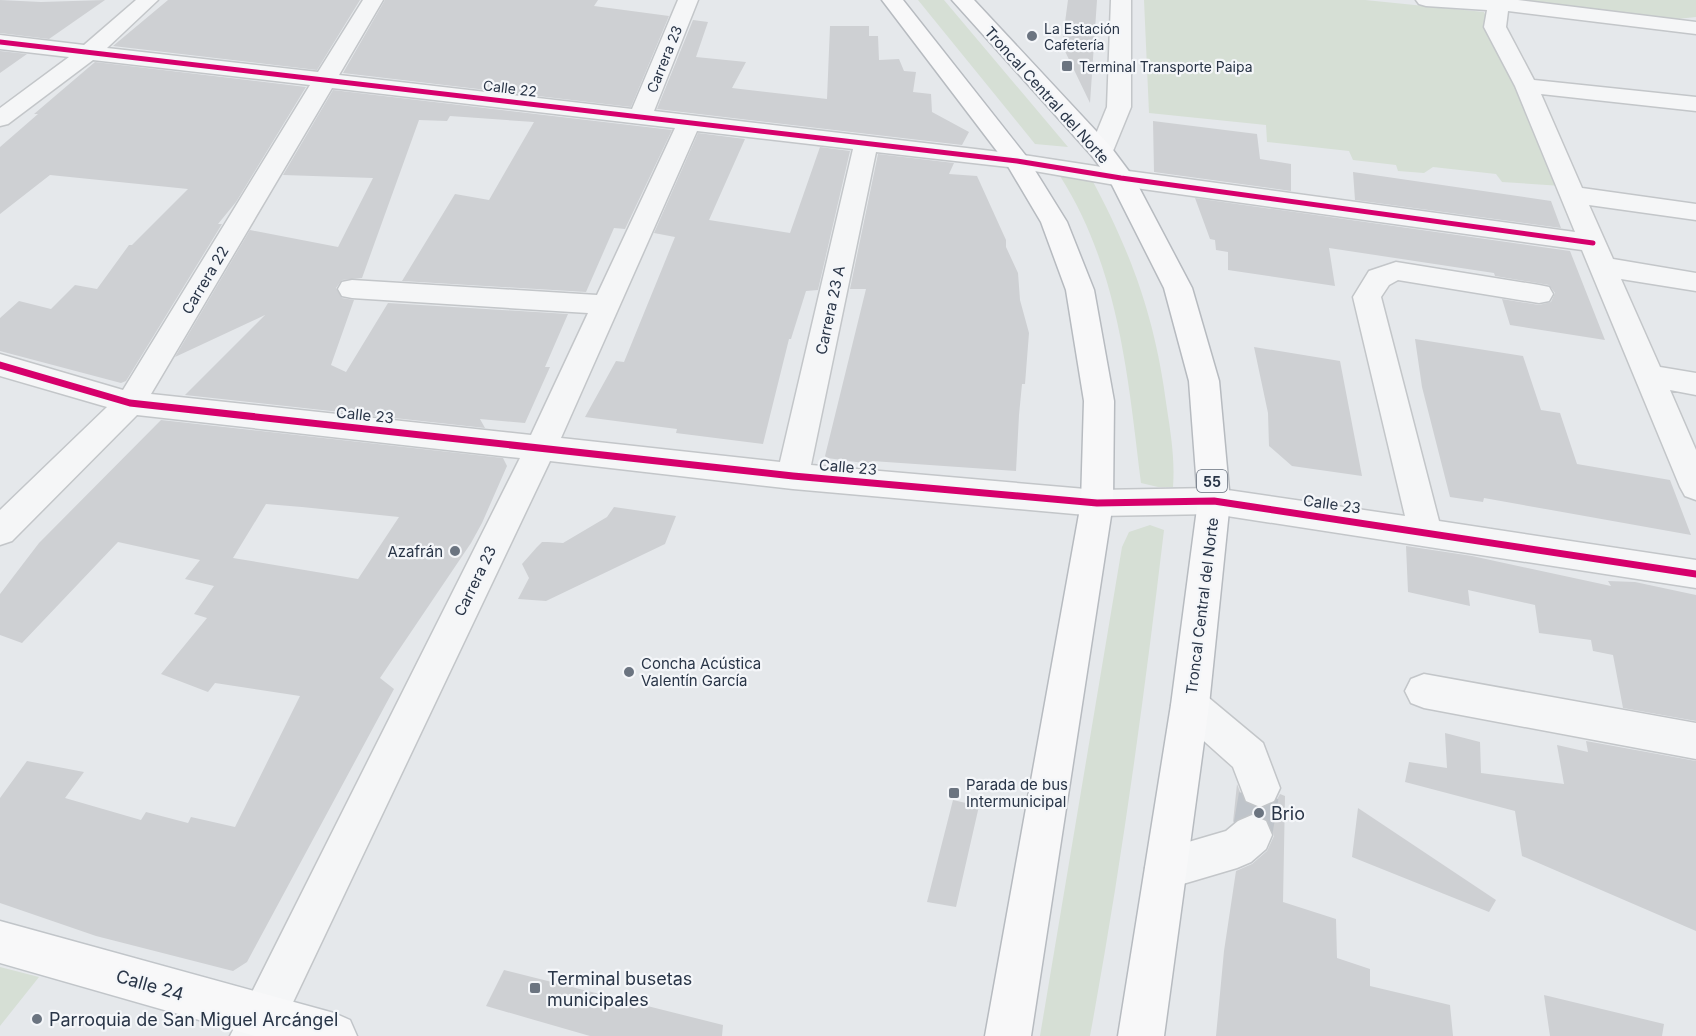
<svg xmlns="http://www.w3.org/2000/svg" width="1696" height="1036" font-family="Inter,sans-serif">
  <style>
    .green { fill: #d6dfd5 }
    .building { fill: #ced0d3; fill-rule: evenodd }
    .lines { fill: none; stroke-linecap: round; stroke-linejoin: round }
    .minor-tunnel { stroke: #bfc4ca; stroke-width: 40; stroke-dasharray: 40 20; stroke-linecap: butt }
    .minor-casing { stroke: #c3c6c9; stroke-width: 3 }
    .major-casing { stroke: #c1c5c9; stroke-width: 3 }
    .highway-casing { stroke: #b7bbc0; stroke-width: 3 }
    .minor { fill: #f5f6f7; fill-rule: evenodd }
    .major { fill: #f8f8f9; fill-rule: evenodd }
    .highway { fill: #f8f8f9; fill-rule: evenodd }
    .cycleway-far1-casing { stroke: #f4f6f9; stroke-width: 8 }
    .cycleway-casing { stroke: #f4f6f9; stroke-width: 10 }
    .cycleway-far1 { stroke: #d6006c; stroke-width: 5 }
    .cycleway { stroke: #d6006c; stroke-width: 7 }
    .poi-dot { fill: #6b7480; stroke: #f4f6f9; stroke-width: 2 }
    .labels { text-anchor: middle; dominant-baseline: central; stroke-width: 4.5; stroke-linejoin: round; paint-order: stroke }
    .far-poi-label { font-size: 14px; fill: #293547; stroke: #f4f6f9; text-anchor: start }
    .far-street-label { font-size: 14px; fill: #293547; stroke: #f4f6f9 }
    .shield { fill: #f4f6f9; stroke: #666f7c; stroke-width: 1.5 }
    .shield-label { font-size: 14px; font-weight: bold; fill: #293547 }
    .street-label { font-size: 15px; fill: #293547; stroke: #f4f6f9 }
    .poi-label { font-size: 15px; fill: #293547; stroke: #f4f6f9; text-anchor: start }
    .near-poi-label { font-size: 18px; fill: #293547; stroke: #f4f6f9; text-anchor: start }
    .near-street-label { font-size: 18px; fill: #293547; stroke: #f4f6f9 }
  </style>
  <rect width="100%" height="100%" fill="#e5e8eb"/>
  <path class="green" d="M918 0H944L1068 147 1035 144Z
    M1144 0H1365L1484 12 1562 186 1502 182 1496 174 1433 167 1424 173 1398 171 1396 165 1353 160 1349 151 1267 142 1266 125 1149 113Z
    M1512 0H1696V17L1677 19 1533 5Z
    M1060 176 1091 178C1133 256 1156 321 1167 409 1171 435 1175 460 1173 487H1158L1141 483C1128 377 1119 269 1060 176Z
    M1150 525 1164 530C1144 699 1121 868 1090 1036H1040L1122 547 1129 532Z
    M0 967 39 977 0 1026Z"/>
  <path class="building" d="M0 0 41 2 105 0 49 39 0 33Z
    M168 0H360L317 70 113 46Z
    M385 0H598L594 6 669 16 631 107 343 73Z
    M1068 0H1097L1090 103 1062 45Z
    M693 20 708 22 696 57 746 62 732 88 827 99 830 26H869V36H878L879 60 899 59 904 71 916 72 913 92 931 94 932 112 969 132 962 145 657 109Z
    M0 51 27 54 0 73Z
    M95 62 306 87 236 202 218 224H222L126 381 121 383 0 351V318L19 301 51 309 75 285 97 289 129 245H132L188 189 50 175 0 214V147L38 114H34Z
    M333 90 672 130 625 229 614 228 586 292 402 281 455 194 489 200 534 122 450 116 447 121 419 120 362 278 342 280 336 288 342 298 354 300 331 365 346 372 388 303 568 314 545 367H550L525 423 480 419 485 428 185 395 265 315 175 357 250 230 338 247 373 178 283 175Z
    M1153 121 1257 134 1260 159 1291 164V191L1154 172Z
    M698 133 745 139 709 220 790 233 820 147 850 151 818 290 806 291 791 339H789L763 444 676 433 677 429 585 417 616 361 624 362 675 237 654 233Z
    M878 154 954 163 949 174 977 176 1006 240V247L1018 273 1020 300 1029 333 1025 384H1022L1019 415 1016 471 872 461 871 464 827 458 825 456 866 289H850Z
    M1353 172 1551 201 1561 228 1355 200Z
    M1195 198 1570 251 1605 340 1510 325 1502 299 1539 305 1551 302 1555 293 1549 285 1495 276 1494 273 1329 248 1335 286 1228 270V252L1216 250 1215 240 1210 239Z
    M1415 339 1523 356 1541 410 1560 413 1577 464 1670 480 1691 535 1484 498 1483 502 1450 497 1422 387Z
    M1254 347 1340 361 1362 476 1292 466 1269 446 1268 413Z
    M161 420 503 458 507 466 482 523 471 543 380 678 394 689 247 962 233 971 96 936 0 903V798L27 761 84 772 65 798 141 820 146 812 188 823 191 817 235 827 300 696 215 683 208 692 161 674 207 618 194 614 214 586 185 579 200 560 118 542 22 643 0 635V594L39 543ZM266 504 302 507 399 517 358 579 233 558Z
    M614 507 676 516 665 544 546 601 518 599 529 578 522 564 537 547 542 542H548L563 543 607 517Z
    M1406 546 1472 556 1611 586 1608 581 1635 582 1696 595V721L1623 708 1613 655 1593 651 1591 640 1539 633 1535 605 1468 590 1470 606 1408 592Z
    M1445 733 1480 742 1481 773 1564 784 1557 745 1588 752 1586 741 1696 761V931L1522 856 1515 811 1405 782 1409 762 1447 768Z
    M1237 784 1244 802 1259 809 1275 803 1280 794 1285 796 1283 902 1336 919 1337 958 1370 969V986L1450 1005 1453 1036H1216L1224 951 1236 871 1252 864 1267 851 1274 836 1268 820 1253 813 1233 822Z
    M953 800 979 806 956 907 927 902Z
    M1358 808 1496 900 1489 912 1352 857Z
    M504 970 723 1025 722 1036H590L486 1006Z
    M1544 995 1664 1024 1662 1036H1550Z"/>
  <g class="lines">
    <path class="minor-tunnel" d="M1252 835 1260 788"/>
    <g class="minor-casing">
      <path id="minor" d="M136 0H158L107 48 318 72 363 0H383L339 75 632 109 678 0H698L654 111 1017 154 1121 170 1575 232 1515 86 1484 27 1487 10 1426 6 1419 4 1416 0H1518L1696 22V34L1508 11 1506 27 1534 80 1696 97V111L1541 94 1582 188 1696 204V220L1589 205 1613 259 1696 273V291L1621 279 1660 367 1696 373V395L1670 390 1696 450V500L1685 496 1680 487 1582 250 1121 186 1017 168 876 152 811 465 1097 490 1214 488 1405 516 1353 297 1369 271 1396 262 1539 285 1549 287 1553 294 1549 301 1539 303 1398 280 1389 285 1381 297 1439 521 1696 560V588L1214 514 1097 516 793 489 550 461 277 1036H230L520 458 137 415 12 541 0 545V510L107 407 0 376V354L123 390 310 85 93 60 8 124 0 126V108L69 57 0 49V35L84 45ZM332 88 675 128 597 295 352 280 342 282 338 289 342 296 352 298 588 313 531 435 151 394ZM697 131 853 149 780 462 561 438Z
        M1111 0H1131V107L1113 151 1110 156 1101 158 1092 156 1089 151 1107 107Z
        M1424 674 1696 723V759L1424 708 1411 703 1405 691 1411 679Z
        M1190 688 1203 693 1263 743 1280 788 1274 801 1260 807 1246 801 1233 767 1177 717 1171 705 1177 693Z
        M1252 815 1266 821 1272 835 1266 849 1251 862 1237 868 1166 889 1151 883 1145 868 1151 853 1226 831 1238 821Z"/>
    </g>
    <g class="major-casing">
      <path id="major" d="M0 921 334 1013 350 1020 357 1036H255L0 963Z"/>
    </g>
    <g class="highway-casing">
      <path id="highway" d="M882 0H903L1026 156 1067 222 1094 290 1114 401 1113 503 1031 1036H985L1081 503 1084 401 1066 290 1041 222 1006 163Z
        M952 0H974L1110 146 1134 178 1192 288 1219 381 1230 501 1209 705 1164 1036H1118L1171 705 1198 501 1189 381 1164 288 1109 179 1092 156Z"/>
    </g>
    <use href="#minor" class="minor"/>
    <use href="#major" class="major"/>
    <use href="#highway" class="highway"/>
    <g class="cycleway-far1-casing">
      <path id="cycleway-far1" d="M0 42 1017 161 1121 178 1593 243"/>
    </g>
    <g class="cycleway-casing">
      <path id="cycleway" d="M0 365 130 403 793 476 1097 503 1214 501 1696 574"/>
    </g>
    <use href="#cycleway-far1" class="cycleway-far1"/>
    <use href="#cycleway" class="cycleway"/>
  </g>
  <g class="poi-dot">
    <circle cx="1032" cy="36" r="6"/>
    <rect x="1061" y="60" width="12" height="12" rx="3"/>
    <circle cx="455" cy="551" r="6"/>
    <circle cx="629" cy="672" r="6"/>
    <rect x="948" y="787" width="12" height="12" rx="3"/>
    <circle cx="1259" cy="813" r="6"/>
    <rect x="529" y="982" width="12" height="12" rx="3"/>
    <circle cx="37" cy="1019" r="6"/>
  </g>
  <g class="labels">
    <g class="far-poi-label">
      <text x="1044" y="28">La Estación<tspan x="1044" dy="16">Cafetería</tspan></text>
      <text x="1079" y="66">Terminal Transporte Paipa</text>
    </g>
    <g class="far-street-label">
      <text transform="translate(664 59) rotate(-68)">Carrera 23</text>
      <text transform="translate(510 88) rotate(7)">Calle 22</text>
    </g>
    <rect class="shield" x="1197" y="470" width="30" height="22" rx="4.5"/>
    <g class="shield-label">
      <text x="1212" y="481">55</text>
    </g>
    <g class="street-label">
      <text transform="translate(1047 95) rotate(48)">Troncal Central del Norte</text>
      <text transform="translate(205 280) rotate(-59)">Carrera 22</text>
      <text transform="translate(830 310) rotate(-78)">Carrera 23 A</text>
      <text transform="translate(365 415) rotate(6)">Calle 23</text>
      <text transform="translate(848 467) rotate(5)">Calle 23</text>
      <text transform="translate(1332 504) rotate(8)">Calle 23</text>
      <text transform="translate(475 581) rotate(-64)">Carrera 23</text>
      <text transform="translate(1202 606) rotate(-83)">Troncal Central del Norte</text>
    </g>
    <g class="poi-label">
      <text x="443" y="551" text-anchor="end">Azafrán</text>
      <text x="641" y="663">Concha Acústica<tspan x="641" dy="17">Valentín García</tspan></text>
      <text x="966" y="784">Parada de bus<tspan x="966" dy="17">Intermunicipal</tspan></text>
    </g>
    <g class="near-poi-label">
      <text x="1271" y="813">Brio</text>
      <text x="547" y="978">Terminal busetas<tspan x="547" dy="21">municipales</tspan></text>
      <text x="49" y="1019">Parroquia de San Miguel Arcángel</text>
    </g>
    <g class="near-street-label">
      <text transform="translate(150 985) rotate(16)">Calle 24</text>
    </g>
  </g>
</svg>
